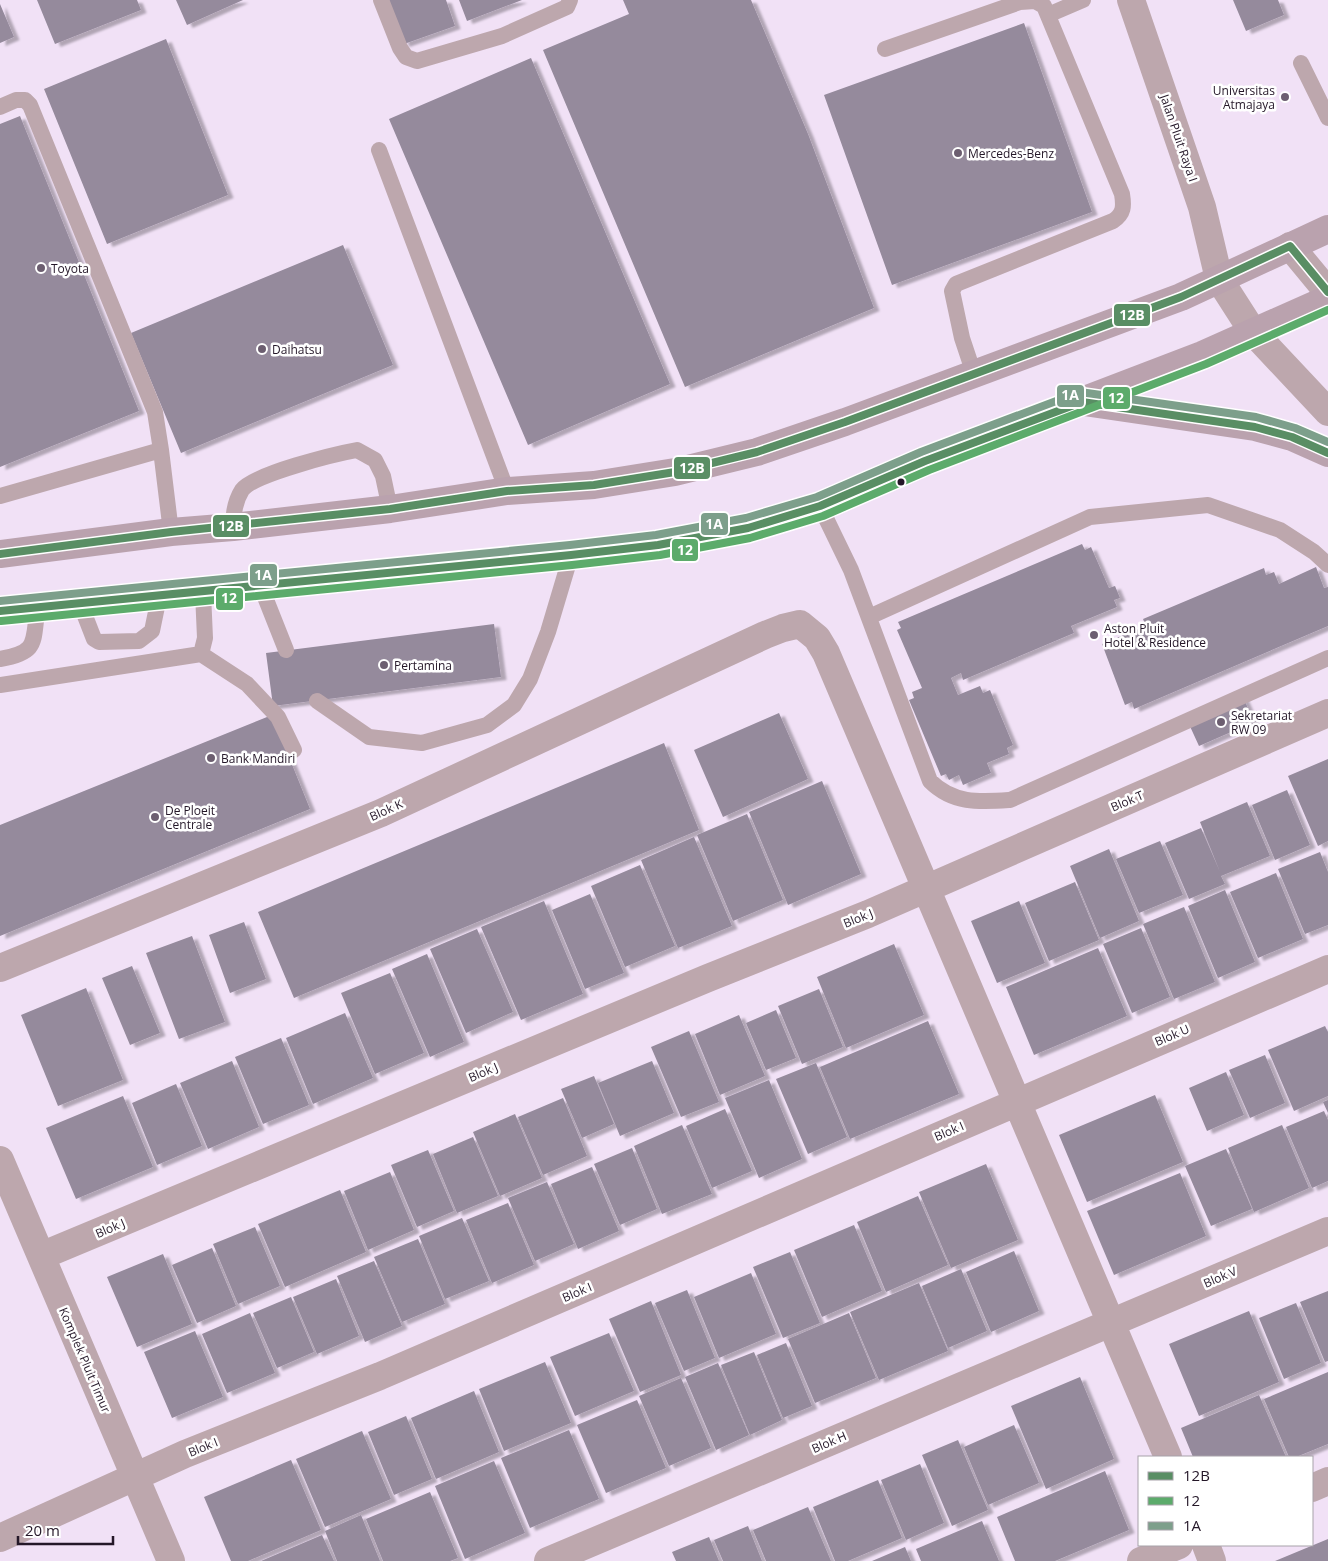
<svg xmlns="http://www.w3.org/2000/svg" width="1328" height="1561" font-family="'Open Sans',sans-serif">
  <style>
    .building { fill: #958a9c; filter: url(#shadow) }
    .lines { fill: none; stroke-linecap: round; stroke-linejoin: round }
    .service { stroke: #bda7ad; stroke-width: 16 }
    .minor { stroke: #bda7ad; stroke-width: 28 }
    .tertiary { stroke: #bda7ad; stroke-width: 28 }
    .trunk { stroke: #baa2ae; stroke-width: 28 }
    .bus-1-casing { stroke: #fff; stroke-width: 11 }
    .bus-2-casing { stroke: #fff; stroke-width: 11 }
    .bus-3-casing { stroke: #fff; stroke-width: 11 }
    .bus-1 { stroke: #598e64; stroke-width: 8 }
    .bus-2 { stroke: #5cab6b; stroke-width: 8 }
    .bus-3 { stroke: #7d9f8b; stroke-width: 8 }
    .poi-dot { fill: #6c5e70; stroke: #fff; stroke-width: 2 }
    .bus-dot { fill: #241728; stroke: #fff; stroke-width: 2 }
    .labels { text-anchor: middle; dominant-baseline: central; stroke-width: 5; stroke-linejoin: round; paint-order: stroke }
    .poi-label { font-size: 12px; fill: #241728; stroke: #fff; text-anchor: start }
    .street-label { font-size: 12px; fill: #241728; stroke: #fff }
    .line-badge { stroke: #fff; stroke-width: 2 }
    .badge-label { font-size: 14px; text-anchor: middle; font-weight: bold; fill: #fff }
  </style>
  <defs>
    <filter id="shadow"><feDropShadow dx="5.5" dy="3" stdDeviation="1" flood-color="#0004"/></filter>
  </defs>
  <rect width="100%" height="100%" fill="#f1e1f6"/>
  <path class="building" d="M37 0H137L141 10 55 44Z
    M176 0H243L187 25Z
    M389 0H446L455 26 404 44Z
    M459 0H522L467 21Z
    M623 0H751L808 134 874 308 685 387 543 50 629 14Z
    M1233 0H1278L1284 15 1246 31Z
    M0 4 14 37 0 43Z
    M1024 23 1092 212 892 285 824 95Z
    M166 39 228 195 107 244 44 89Z
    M531 58 670 384 528 445 389 119Z
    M20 116 139 411 0 467V124Z
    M343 245 393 365 181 453 131 333Z
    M1082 544 1085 550 1091 547 1109 588 1115 586 1120 598 1114 600 1117 607 1071 626 1074 633 963 680 961 673 951 678 958 695 980 686 983 693 990 690 1013 745 1007 748 1009 754 987 763 991 773 963 785 959 775 949 780 946 774 941 776 909 700 914 698 912 692 922 688 897 630 901 628 898 622Z
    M1316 567 1324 588 1328 587V626L1134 709 1132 702 1125 705 1102 644 1146 626 1143 619 1264 568 1266 575 1274 572 1279 584Z
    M494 624 501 677 273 706 266 653Z
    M1243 697 1254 722 1199 746 1188 722Z
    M779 713 808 779 723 817 694 750Z
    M272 715 310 809 0 936V825Z
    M664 743 699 830 294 998 258 912Z
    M1328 759V841L1318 846 1288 776Z
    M822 781 861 874 788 905 749 812Z
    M1287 790 1310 845 1275 860 1252 805Z
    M1247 802 1270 856 1221 876 1225 884 1189 899 1165 843 1201 828 1220 872 1200 822Z
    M747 814 783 900 733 921 697 835Z
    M694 837 732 926 678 948 641 860Z
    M1160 841 1183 895 1139 913 1116 859Z
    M1109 849 1139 921 1100 938 1070 866Z
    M1320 852 1328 872V925L1305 934 1278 869Z
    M640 865 675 946 625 967 591 886Z
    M1276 873 1303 939 1258 958 1230 892Z
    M1075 882 1099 940 1049 961 1025 903Z
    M1225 890 1255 962 1218 978 1188 906Z
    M590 894 624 973 585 989 552 910Z
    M544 901 583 994 521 1020 481 927Z
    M1019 901 1045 963 997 983 971 921Z
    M1184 907 1215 982 1174 999 1143 924Z
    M244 922 266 979 230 993 209 935Z
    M1141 928 1170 997 1132 1013 1103 944Z
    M477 929 513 1012 466 1033 430 949Z
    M192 936 225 1022 179 1039 146 953Z
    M894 944 924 1015 846 1048 817 977Z
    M1098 948 1127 1016 1034 1055 1006 987Z
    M427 954 464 1042 430 1057 392 969Z
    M132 966 160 1033 130 1045 102 978Z
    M390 973 424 1053 375 1074 341 993Z
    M86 988 123 1080 58 1106 21 1015Z
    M819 989 843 1047 802 1064 778 1006Z
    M776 1010 796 1058 766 1070 746 1023Z
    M345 1013 373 1078 313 1104 286 1038Z
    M739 1015 765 1076 720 1095 695 1034Z
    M928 1021 959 1094 850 1139 820 1067Z
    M1325 1026 1328 1032V1096L1294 1111 1268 1050Z
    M689 1031 719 1102 681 1117 651 1047Z
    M281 1038 309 1105 263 1124 235 1057Z
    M1265 1055 1285 1103 1250 1118 1229 1070Z
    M232 1061 259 1127 208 1149 180 1083Z
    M652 1061 674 1113 620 1136 598 1083Z
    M816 1063 847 1137 808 1154 776 1079Z
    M1226 1072 1244 1115 1207 1131 1189 1088Z
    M594 1076 614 1124 582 1138 561 1089Z
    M769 1080 802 1159 759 1178 725 1098Z
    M176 1084 202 1146 157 1165 132 1103Z
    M1155 1095 1183 1162 1087 1202 1059 1135Z
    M123 1096 153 1167 76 1199 46 1128Z
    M563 1098 587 1156 543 1175 518 1117Z
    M1328 1100V1113L1323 1102Z
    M725 1109 752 1171 712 1188 686 1126Z
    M1324 1111 1328 1120V1181L1312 1188 1286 1127Z
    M515 1114 542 1178 500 1196 473 1132Z
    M682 1125 712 1194 662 1214 634 1146Z
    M1282 1125 1309 1188 1254 1212 1228 1148Z
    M473 1137 498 1196 457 1213 433 1154Z
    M632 1148 657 1209 620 1225 594 1164Z
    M1226 1149 1252 1209 1211 1226 1185 1166Z
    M428 1150 454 1211 417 1227 391 1165Z
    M986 1164 1018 1240 951 1268 919 1192Z
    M592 1167 619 1231 578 1249 551 1184Z
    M390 1172 414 1230 368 1250 344 1191Z
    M1180 1173 1206 1236 1114 1275 1087 1211Z
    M547 1182 574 1244 535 1261 508 1198Z
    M340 1190 366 1252 285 1287 258 1224Z
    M918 1196 948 1265 886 1292 857 1222Z
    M508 1203 534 1265 492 1283 466 1220Z
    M462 1218 489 1281 445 1299 419 1236Z
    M854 1225 882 1291 822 1317 794 1250Z
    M255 1227 280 1286 238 1304 213 1244Z
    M418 1239 445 1304 402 1322 374 1257Z
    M212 1248 236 1306 197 1323 172 1265Z
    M1014 1251 1039 1311 991 1332 966 1272Z
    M790 1252 820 1323 783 1338 753 1267Z
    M163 1254 192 1324 137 1347 107 1277Z
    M374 1261 402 1326 365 1342 337 1276Z
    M961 1269 987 1331 948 1348 922 1286Z
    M751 1273 776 1334 719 1358 694 1297Z
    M336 1279 359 1336 317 1354 293 1297Z
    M919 1283 948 1351 879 1380 850 1312Z
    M687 1290 715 1358 684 1371 655 1303Z
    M1328 1291V1361L1325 1362 1300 1302Z
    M291 1297 314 1352 277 1368 253 1313Z
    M651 1301 681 1375 640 1392 609 1319Z
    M1296 1303 1321 1363 1284 1379 1259 1318Z
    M1249 1311 1279 1382 1199 1416 1169 1344Z
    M250 1313 275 1373 227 1393 202 1334Z
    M849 1313 876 1378 815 1403 788 1339Z
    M195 1331 223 1397 172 1418 144 1352Z
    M609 1333 634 1391 575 1416 550 1357Z
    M786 1343 812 1406 783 1418 757 1355Z
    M754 1352 782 1420 750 1435 721 1365Z
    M545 1362 571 1423 504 1451 479 1389Z
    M718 1363 749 1435 716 1450 685 1377Z
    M1328 1372V1444L1296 1457H1289L1264 1399Z
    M1080 1377 1114 1459 1046 1489 1011 1406Z
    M681 1378 711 1448 669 1466 639 1396Z
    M474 1391 499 1452 436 1479 411 1418Z
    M1259 1395 1286 1457H1193L1181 1428Z
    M637 1400 666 1468 606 1493 577 1425Z
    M406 1416 432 1479 394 1495 368 1432Z
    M1014 1425 1039 1483 988 1505 964 1447Z
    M569 1430 599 1499 530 1528 501 1458Z
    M362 1431 391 1499 325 1527 296 1459Z
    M958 1440 988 1510 952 1526 922 1455Z
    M291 1460 321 1530 248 1561H231L204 1497Z
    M494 1461 525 1533 465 1559 435 1486Z
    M920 1464 944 1523 906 1540 881 1480Z
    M1105 1471 1129 1530 1055 1561H1015L997 1517Z
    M878 1480 902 1538 848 1561H835L813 1507Z
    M430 1492 458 1558 450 1561H383L366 1519Z
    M808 1507 831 1561H766L753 1530Z
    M361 1515 380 1561H337L325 1531Z
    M982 1521 999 1561H921L916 1549Z
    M748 1526 762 1561H723L714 1540Z
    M322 1535 334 1561H261Z
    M709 1537 719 1561H676L672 1552Z
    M1328 1539V1561H1275Z
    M905 1547 911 1561H872Z"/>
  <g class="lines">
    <path class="service" d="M381 0 400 48 406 57 417 61 502 36 567 7 570 0
      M1048 15 1083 0
      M885 49 1020 2 1035 1 1044 6 1122 194C1124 206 1124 214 1113 221L956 284 952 291 962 338 974 374
      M1301 63 1328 118
      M0 107 16 100H25L30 105 155 412 161 450
      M379 150 507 491
      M0 496 161 450 171 532
      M820 506 851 570 930 781C953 804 979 802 1010 800L1328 658
      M233 527C233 515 235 501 242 490 254 474 335 454 357 450L375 460 383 476 390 509
      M261 587 286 650
      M80 603 94 639 99 642 139 641 152 631 159 597
      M869 617 1090 517 1208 505 1280 530 1314 552 1328 565
      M201 654 205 638 203 593
      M0 659C40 652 32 642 38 606
      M0 685 201 654 247 684 278 717 294 750
      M317 701 369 737 422 743 487 725 514 705 530 679 548 632 571 555"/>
    <path class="minor" d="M0 968 381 813 765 635 783 628 800 624 817 638 826 653 1168 1457
      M0 1160 171 1561
      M41 1256 708 978 868 914 1328 713
      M1312 1488 1328 1481
      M0 1538 185 1454 380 1376 1328 969
      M1206 1545 1212 1561
      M548 1561 1328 1231
      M1141 1561 1179 1545"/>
    <path class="tertiary" d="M1131 0 1202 207 1219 279 1253 332 1328 412
      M1290 246 1328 292"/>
    <path class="trunk" d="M1084 402 1255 427 1292 437 1328 453
      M0 554 171 532 233 527 390 509 507 491 594 485 675 472 757 452 845 422 1181 297 1328 229
      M0 611 571 555 658 545 748 528 820 506 925 461 1202 355 1328 299"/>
    <g class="bus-1-casing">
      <path id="bus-1" d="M0 554 171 532 390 509 507 491 594 485 675 472 757 452 845 422 1181 297 1290 246 1328 292
        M0 611 571 555 658 545 748 528 820 506 925 461 1082 402 1255 427 1292 437 1328 453"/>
    </g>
    <g class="bus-2-casing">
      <path id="bus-2" d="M1 621 572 565 660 555 750 538 823 516 929 470 1206 364 1328 310"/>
    </g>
    <g class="bus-3-casing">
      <path id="bus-3" d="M0 601 570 545 656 535 746 518 817 497 921 452 1080 392 1256 417 1295 428 1328 442"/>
    </g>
    <use href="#bus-1" class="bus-1"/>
    <use href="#bus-2" class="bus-2"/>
    <use href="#bus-3" class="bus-3"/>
  </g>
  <g class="poi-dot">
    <circle cx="1285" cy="97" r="5"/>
    <circle cx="958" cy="153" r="5"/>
    <circle cx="41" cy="268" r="5"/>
    <circle cx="262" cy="349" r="5"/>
    <circle cx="1094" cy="635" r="5"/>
    <circle cx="384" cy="665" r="5"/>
    <circle cx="1221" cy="722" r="5"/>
    <circle cx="211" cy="758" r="5"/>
    <circle cx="155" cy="817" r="5"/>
  </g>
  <circle class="bus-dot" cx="901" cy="482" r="4.5"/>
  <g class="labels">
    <g class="poi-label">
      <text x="1275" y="90" text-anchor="end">Universitas<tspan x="1275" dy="14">Atmajaya</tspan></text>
      <text x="968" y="153">Mercedes-Benz</text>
      <text x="51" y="268">Toyota</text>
      <text x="272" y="349">Daihatsu</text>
      <text x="1104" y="628">Aston Pluit<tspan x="1104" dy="14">Hotel &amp; Residence</tspan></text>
      <text x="394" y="665">Pertamina</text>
      <text x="1231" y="715">Sekretariat<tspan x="1231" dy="14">RW 09</tspan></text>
      <text x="221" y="758">Bank Mandiri</text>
      <text x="165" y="810">De Ploeit<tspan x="165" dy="14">Centrale</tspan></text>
    </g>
    <g class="street-label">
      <text transform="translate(1179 138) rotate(71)">Jalan Pluit Raya I</text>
      <text transform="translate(1127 801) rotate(-23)">Blok T</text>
      <text transform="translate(386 810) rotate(-24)">Blok K</text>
      <text transform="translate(858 918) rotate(-22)">Blok J</text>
      <text transform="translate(1172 1035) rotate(-23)">Blok U</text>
      <text transform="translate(483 1072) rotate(-23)">Blok J</text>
      <text transform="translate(949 1131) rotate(-23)">Blok I</text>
      <text transform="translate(110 1228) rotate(-23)">Blok J</text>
      <text transform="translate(1220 1277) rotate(-23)">Blok V</text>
      <text transform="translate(577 1292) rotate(-23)">Blok I</text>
      <text transform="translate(85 1360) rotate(67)">Komplek Pluit Timur</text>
      <text transform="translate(829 1442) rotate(-23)">Blok H</text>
      <text transform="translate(203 1447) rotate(-22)">Blok I</text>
    </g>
  </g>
  <g class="line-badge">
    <rect x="1113" y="303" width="38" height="24" rx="5" fill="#598e64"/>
    <rect x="1056" y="384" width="29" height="24" rx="5" fill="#7d9f8b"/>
    <rect x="1102" y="386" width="29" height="24" rx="5" fill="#5cab6b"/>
    <rect x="673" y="456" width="38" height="24" rx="5" fill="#598e64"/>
    <rect x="700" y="512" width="29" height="24" rx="5" fill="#7d9f8b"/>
    <rect x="212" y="514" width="38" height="24" rx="5" fill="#598e64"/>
    <rect x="671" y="538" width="28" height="24" rx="5" fill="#5cab6b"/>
    <rect x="249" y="563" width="29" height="24" rx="5" fill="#7d9f8b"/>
    <rect x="215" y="587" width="29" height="24" rx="5" fill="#5cab6b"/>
  </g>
  <g class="badge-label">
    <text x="1132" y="320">12B</text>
    <text x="1070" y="400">1A</text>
    <text x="1116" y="403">12</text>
    <text x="692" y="473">12B</text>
    <text x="714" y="529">1A</text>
    <text x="231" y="531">12B</text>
    <text x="685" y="555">12</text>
    <text x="263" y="580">1A</text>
    <text x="229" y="603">12</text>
  </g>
  <rect x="1138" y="1456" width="175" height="90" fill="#ffffff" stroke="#a7a2a9"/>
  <rect x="1148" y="1472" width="25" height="8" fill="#598e64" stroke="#a7a2a9"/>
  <text x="1183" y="1481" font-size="15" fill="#241728">12B</text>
  <rect x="1148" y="1497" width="25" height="8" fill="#5cab6b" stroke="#a7a2a9"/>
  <text x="1183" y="1506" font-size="15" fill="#241728">12</text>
  <rect x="1148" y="1522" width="25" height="8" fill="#7d9f8b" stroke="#a7a2a9"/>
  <text x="1183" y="1531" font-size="15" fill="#241728">1A</text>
  <path d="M18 1536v8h95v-8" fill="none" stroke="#241728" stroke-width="2.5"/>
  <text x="25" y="1536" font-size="15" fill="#241728" stroke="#ffffff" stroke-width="4" paint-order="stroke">20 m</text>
</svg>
